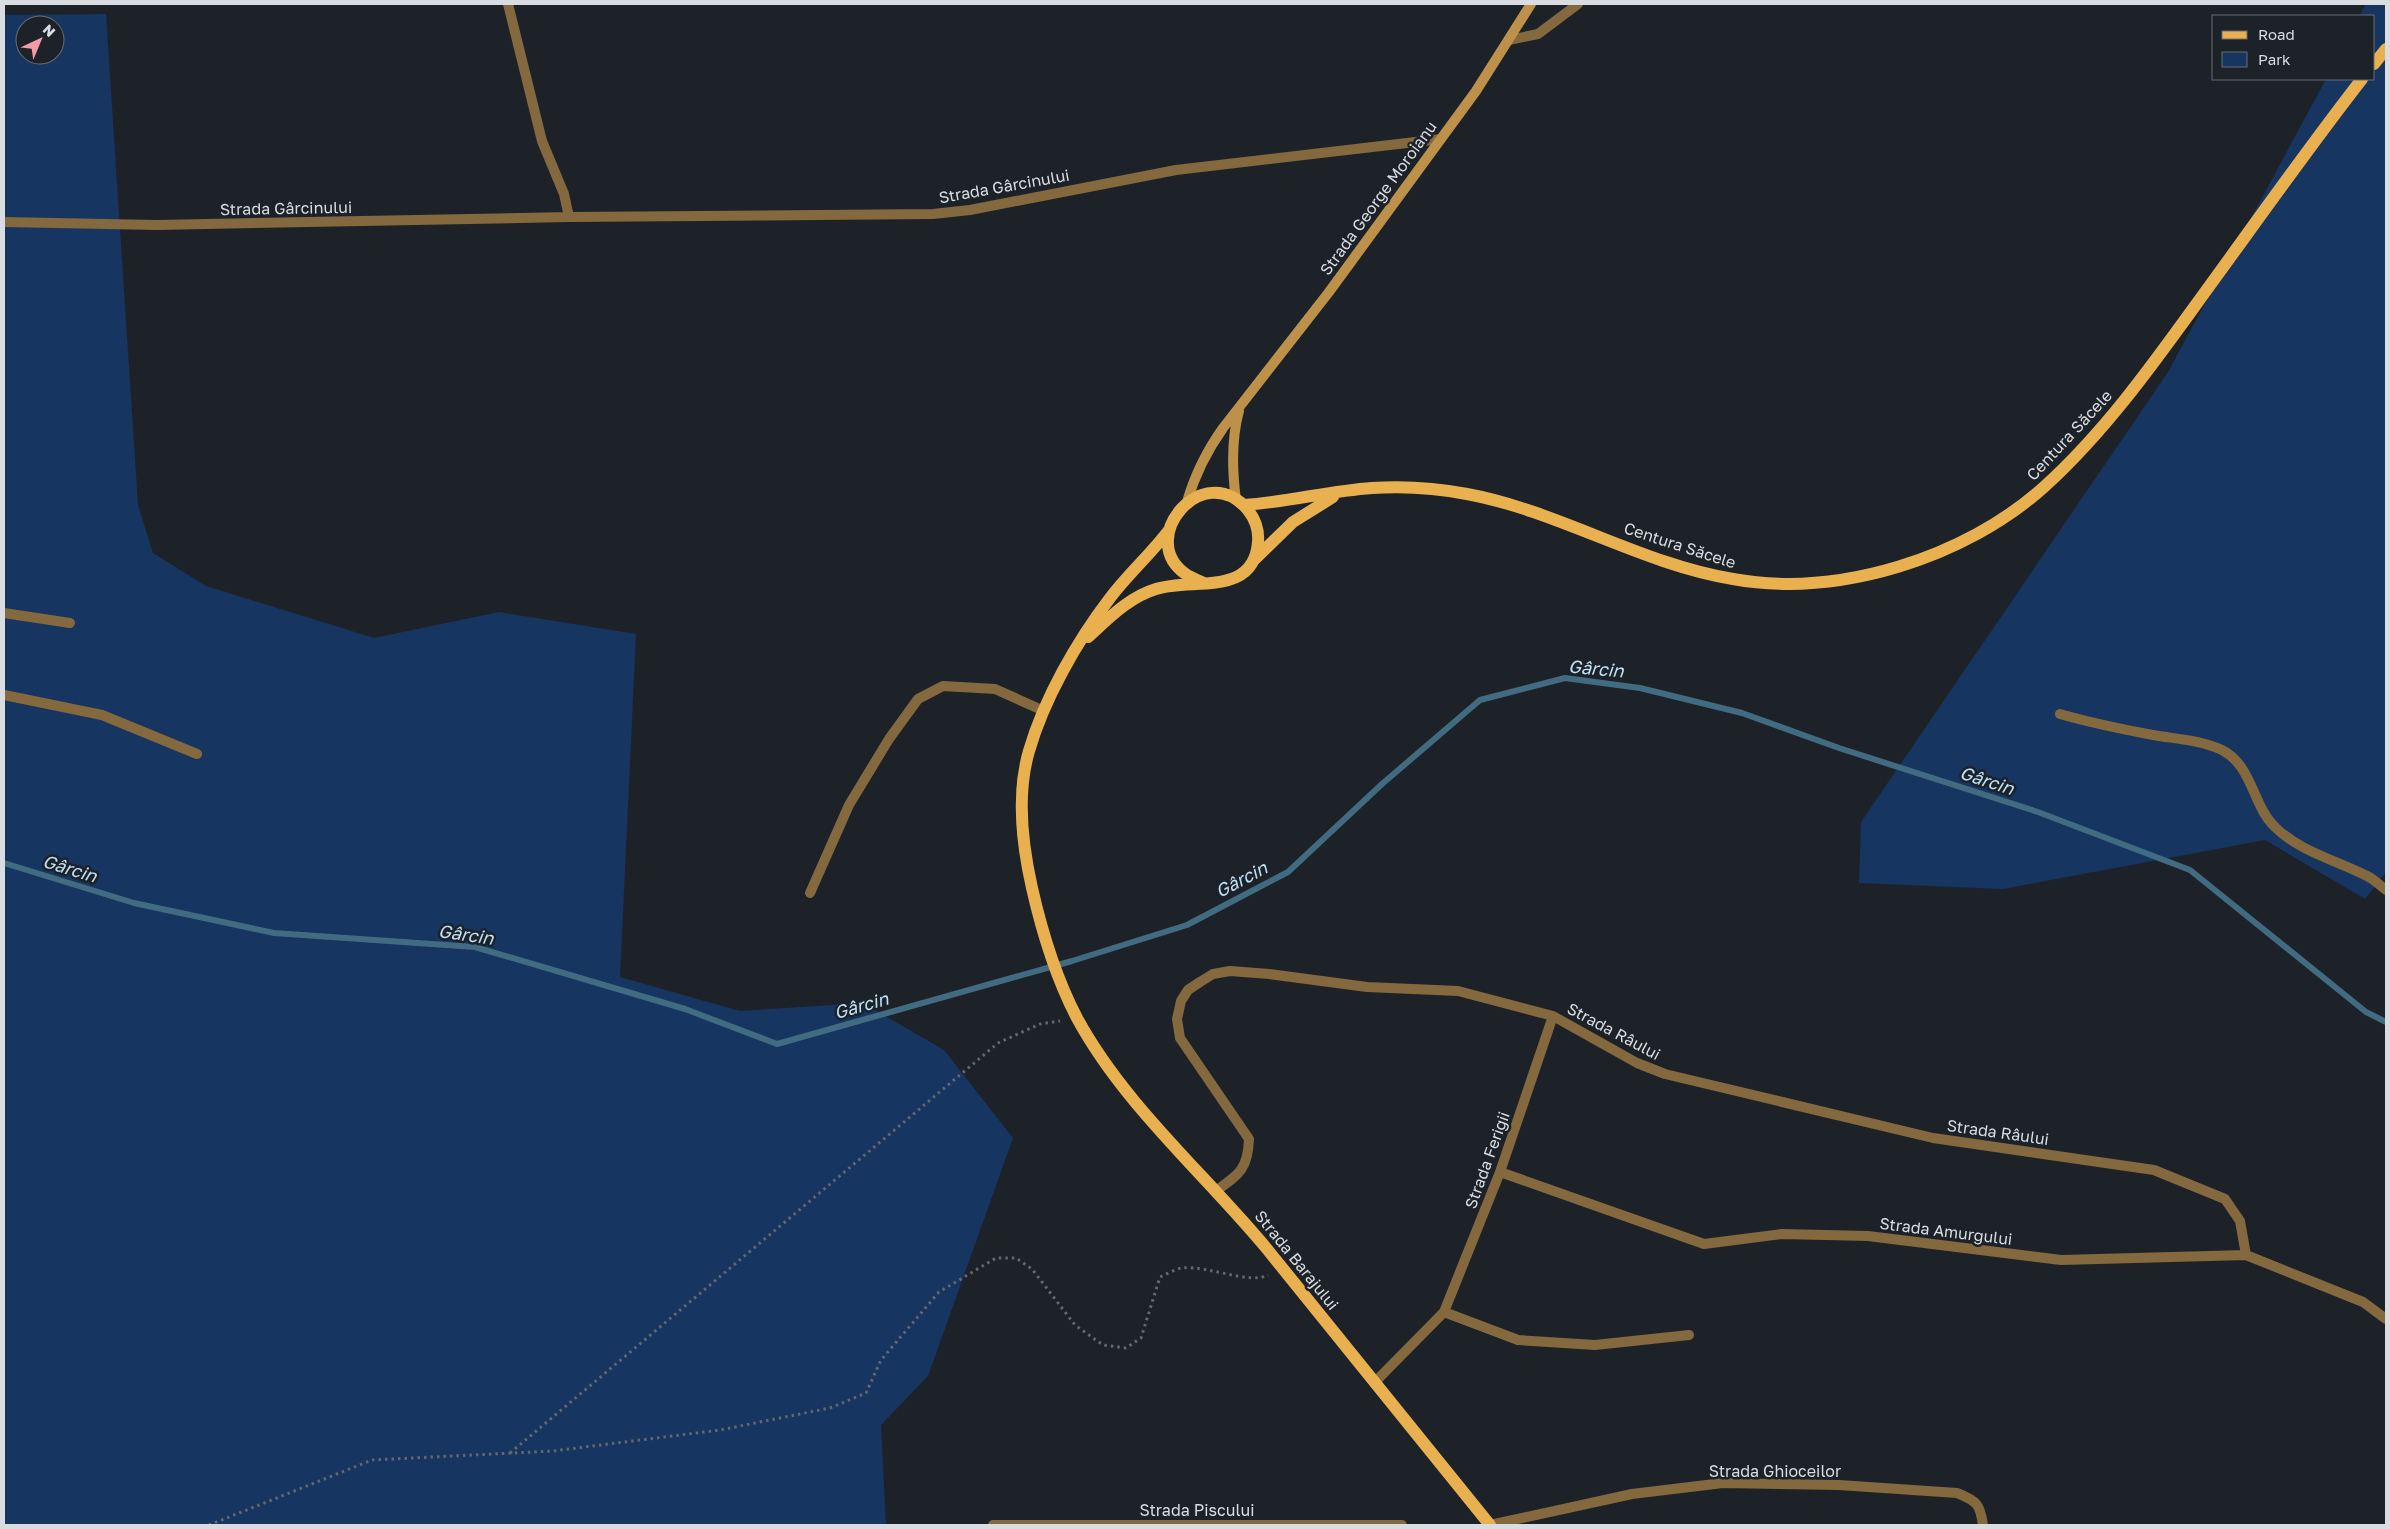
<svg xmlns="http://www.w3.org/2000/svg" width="2390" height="1529" font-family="'Golos Text',sans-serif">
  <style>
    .green { fill: #163561; fill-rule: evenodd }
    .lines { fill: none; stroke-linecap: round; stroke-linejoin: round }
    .stream { stroke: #416b81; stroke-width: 6 }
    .path { stroke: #64686e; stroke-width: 3; stroke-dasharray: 2.5 4; stroke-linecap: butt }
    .minor { stroke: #84683e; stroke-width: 10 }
    .secondary { stroke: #bd9149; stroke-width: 10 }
    .primary { stroke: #e9b050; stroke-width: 12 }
    .labels { text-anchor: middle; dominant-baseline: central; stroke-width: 5; stroke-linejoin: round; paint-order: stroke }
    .street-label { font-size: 16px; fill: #d9dde2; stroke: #1d2229 }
    .water-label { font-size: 18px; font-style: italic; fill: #bee0f8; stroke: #1d2229 }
  </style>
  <rect width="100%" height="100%" fill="#1d2229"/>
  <path class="green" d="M2366 4H2386V872L2365 899 2265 840 2003 889 1859 883 1861 822 2168 372 2326 79H2374V16H2359Z
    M106 14 138 505 153 553 206 586 374 638 499 612 636 634 620 977 740 1011 863 1003 944 1050 1013 1138 928 1376 881 1425 886 1525H4V15ZM25 25H55V55H25Z"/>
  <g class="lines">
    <path class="stream" d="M4 863 134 903 274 933 475 947 685 1009 777 1044 1072 961 1187 925 1288 872 1382 784 1480 700 1565 678 1640 688 1742 713 1839 748 2038 812 2190 870 2366 1012 2386 1022"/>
    <path class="path" d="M510 1453 998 1043 1040 1024 1060 1021
      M209 1525 372 1460 553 1451 720 1430 830 1408 866 1393 881 1360 939 1292 996 1258H1016L1032 1269 1075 1325 1103 1345 1126 1348 1141 1338 1160 1277C1167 1274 1175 1269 1182 1268 1207 1265 1250 1285 1268 1275"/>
    <path class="minor" d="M508 4 542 141 564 194 569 217
      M1509 40 1538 34 1578 4
      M4 222 157 225 569 217 933 214 970 210 1176 170 1441 139
      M4 613 70 623
      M4 695 102 715 197 754
      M2060 714C2091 723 2121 729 2153 735 2176 739 2200 740 2222 750 2253 766 2252 805 2275 827 2299 851 2335 860 2365 875 2373 878 2379 885 2386 890
      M810 893 849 805 889 739 918 699 943 686 995 689 1044 711
      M1500 1172 1704 1244 1782 1234 1868 1236 2061 1260 2246 1255 2363 1302 2386 1319
      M1217 1190C1240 1174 1248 1168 1249 1139L1180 1038 1177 1019 1181 1001 1188 990 1200 982 1213 974 1230 971 1269 974 1367 987 1458 991 1553 1016 1637 1063 1665 1074 1933 1138 2154 1170 2225 1199 2240 1221 2246 1255
      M1444 1312 1518 1340 1595 1345 1689 1335
      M1375 1382 1444 1312 1500 1172 1553 1016
      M993 1525H1402
      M1490 1525 1632 1494 1723 1483 1839 1485 1957 1493C1977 1501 1980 1504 1983 1525"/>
    <path class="secondary" d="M1236 500C1232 470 1231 440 1239 411
      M1187 502C1195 474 1206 452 1223 428L1329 292 1476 91 1531 4"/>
    <path class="primary" d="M2374 64 2386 49
      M1244 505C1287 502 1329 491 1372 488 1403 486 1436 488 1467 494 1559 511 1641 564 1733 579 1838 598 1965 558 2044 487 2108 429 2158 357 2208 288 2259 218 2309 147 2362 79
      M1169 530C1151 554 1128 574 1110 598 1077 641 1044 699 1029 751 1016 795 1022 844 1032 888 1042 932 1056 978 1077 1018 1124 1105 1205 1174 1267 1249 1342 1341 1416 1433 1490 1525
      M1254 560 1293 522 1333 497
      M1088 637C1108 619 1129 597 1156 589 1191 577 1254 598 1258 542 1259 531 1255 519 1248 510 1203 457 1134 540 1187 575 1193 578 1199 581 1204 583"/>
  </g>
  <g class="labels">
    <g class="street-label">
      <text transform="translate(1004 186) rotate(-10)">Strada Gârcinului</text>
      <text transform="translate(1378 198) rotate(-54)">Strada George Moroianu</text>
      <text transform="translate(286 208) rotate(-1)">Strada Gârcinului</text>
      <text transform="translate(2069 435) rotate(-47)">Centura Săcele</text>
      <text transform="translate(1680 545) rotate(18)">Centura Săcele</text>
      <text transform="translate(1614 1031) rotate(28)">Strada Râului</text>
      <text transform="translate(1998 1132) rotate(8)">Strada Râului</text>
      <text transform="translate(1487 1160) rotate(-70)">Strada Ferigii</text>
      <text transform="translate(1946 1231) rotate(7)">Strada Amurgului</text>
      <text transform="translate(1297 1260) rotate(51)">Strada Barajului</text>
      <text x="1775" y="1471">Strada Ghioceilor</text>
      <text x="1197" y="1510">Strada Piscului</text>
    </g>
    <g class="water-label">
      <text transform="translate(1596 668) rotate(5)">Gârcin</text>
      <text transform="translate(1987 780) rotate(18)">Gârcin</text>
      <text transform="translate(70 868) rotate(17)">Gârcin</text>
      <text transform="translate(1241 879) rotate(-28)">Gârcin</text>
      <text transform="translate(466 934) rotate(8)">Gârcin</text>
      <text transform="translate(861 1005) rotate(-16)">Gârcin</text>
    </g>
  </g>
  <rect width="2390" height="1529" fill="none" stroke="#d9dde2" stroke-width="10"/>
  <rect x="2212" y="15" width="162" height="65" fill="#1d2229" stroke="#686d73"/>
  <rect x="2222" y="31" width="25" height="8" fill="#e9b050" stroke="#686d73"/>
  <text x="2258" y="40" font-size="15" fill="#d9dde2">Road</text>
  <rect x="2222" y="52" width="25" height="15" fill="#163561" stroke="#686d73"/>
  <text x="2258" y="65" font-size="15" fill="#d9dde2">Park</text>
  <g transform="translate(40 40) rotate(44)"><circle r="24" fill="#1d2229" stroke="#686d73"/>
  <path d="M0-4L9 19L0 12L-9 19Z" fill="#f49aa6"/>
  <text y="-8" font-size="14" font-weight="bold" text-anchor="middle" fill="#d9dde2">N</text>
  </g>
</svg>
